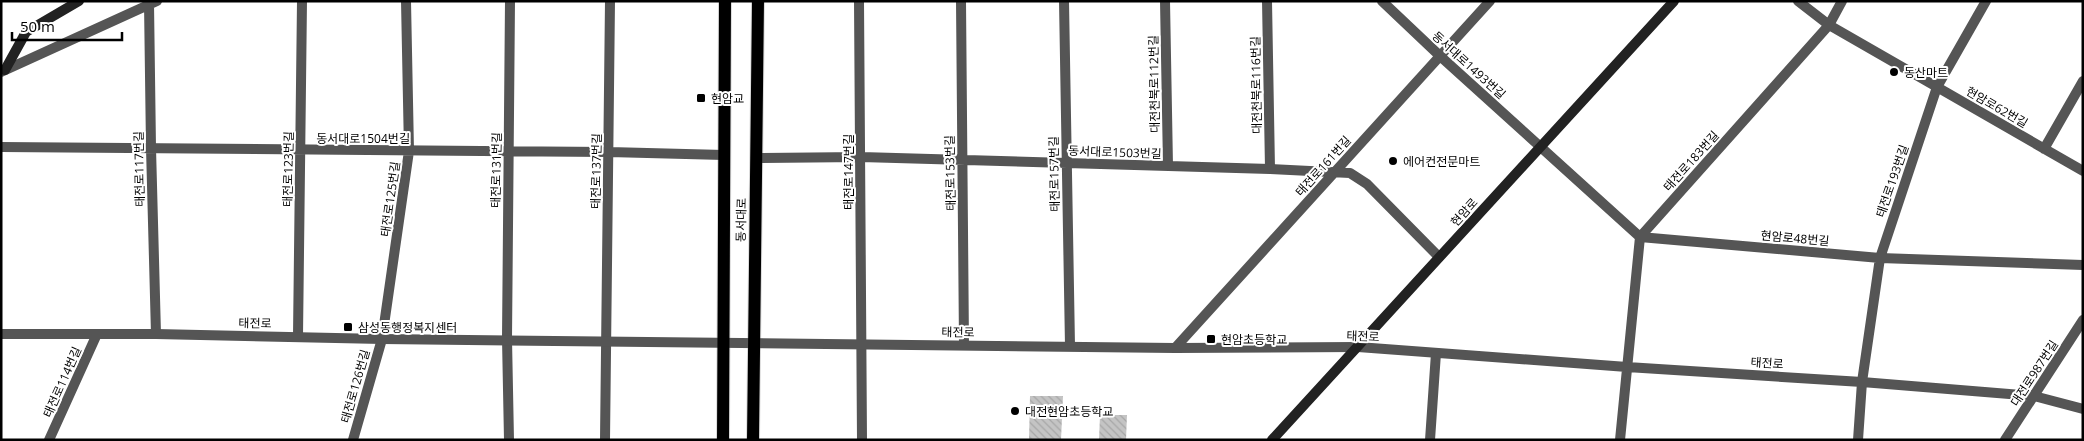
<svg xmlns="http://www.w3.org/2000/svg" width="2084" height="441" font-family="'Open Sans','Noto Sans KR',sans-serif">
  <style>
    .building { fill: url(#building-back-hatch) }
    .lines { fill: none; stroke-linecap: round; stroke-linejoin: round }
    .primary-casing { stroke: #dbdbdb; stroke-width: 14 }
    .minor { stroke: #555; stroke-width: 10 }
    .tertiary { stroke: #555; stroke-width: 10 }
    .secondary { stroke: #222; stroke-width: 10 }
    .primary { stroke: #000; stroke-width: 12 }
    .poi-dot { fill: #000; stroke: #fff; stroke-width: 2 }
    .labels { text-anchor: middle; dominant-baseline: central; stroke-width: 4; stroke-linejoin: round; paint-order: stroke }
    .street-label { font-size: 12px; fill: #000; stroke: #fff }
    .poi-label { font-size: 12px; fill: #000; stroke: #fff; text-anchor: start }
  </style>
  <defs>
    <pattern id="building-back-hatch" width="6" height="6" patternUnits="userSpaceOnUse" patternTransform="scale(1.25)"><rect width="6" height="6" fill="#c4c4c4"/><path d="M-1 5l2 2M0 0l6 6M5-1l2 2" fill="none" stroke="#a7a7a7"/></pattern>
  </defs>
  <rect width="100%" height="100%" fill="#fff"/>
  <path class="building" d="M1030 396H1063L1061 440H1029Z
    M1100 415H1127L1126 440H1099Z"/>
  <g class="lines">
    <g class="primary-casing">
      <path id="primary" d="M723 440 725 1
        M753 440 758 1"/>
    </g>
    <path class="minor" d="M859 1 862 440
      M961 1 964 345
      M1064 1 1070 346
      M1165 1 1168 166
      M1267 1 1270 169
      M1382 1 1440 56 1640 237 1880 258 2083 265
      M1798 1 1829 25 2083 171
      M149 3 151 148 156 334
      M1 72 157 1
      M1 147 609 152 724 155
      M2044 149 2083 81
      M756 158 861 157 1270 169 1350 173 1367 184 1439 257
      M298 336 302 1
      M1358 347 1627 367 1862 382 2034 396 2083 409
      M1175 348 1490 1
      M49 440 97 334
      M353 440 382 339 409 151 406 1
      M509 440 507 339 510 1
      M605 440 610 1
      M1430 440 1436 353
      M1620 440 1640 237 1829 25 1842 1
      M1858 440 1862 382 1880 258 1937 87 1986 1
      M2005 440 2083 320"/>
    <path class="tertiary" d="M1 334H156L382 339 1175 348 1358 347"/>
    <path class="secondary" d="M5 70 26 32 79 1
      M1272 440 1674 1"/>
    <use href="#primary" class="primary"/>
  </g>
  <g class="poi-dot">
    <circle cx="1894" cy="72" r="5"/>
    <rect x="696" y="93" width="10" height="10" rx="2.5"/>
    <circle cx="1393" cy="161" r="5"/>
    <rect x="343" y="322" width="10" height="10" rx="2.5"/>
    <rect x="1206" y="334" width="10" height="10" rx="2.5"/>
    <circle cx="1015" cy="411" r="5"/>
  </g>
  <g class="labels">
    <g class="street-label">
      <text transform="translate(1469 65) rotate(42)">동서대로1493번길</text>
      <text transform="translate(1154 84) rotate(-91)">대전천북로112번길</text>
      <text transform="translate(1256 85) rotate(-91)">대전천북로116번길</text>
      <text transform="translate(1997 107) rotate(30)">현암로62번길</text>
      <text x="363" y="138">동서대로1504번길</text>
      <text transform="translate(1115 152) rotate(2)">동서대로1503번길</text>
      <text transform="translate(1691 161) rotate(-48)">태전로183번길</text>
      <text transform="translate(1323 166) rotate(-48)">태전로161번길</text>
      <text transform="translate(139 169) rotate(-91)">태전로117번길</text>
      <text transform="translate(288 169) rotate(-89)">태전로123번길</text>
      <text transform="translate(496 170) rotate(-89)">태전로131번길</text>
      <text transform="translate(596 171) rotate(-89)">태전로137번길</text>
      <text transform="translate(848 172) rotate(-90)">태전로147번길</text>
      <text transform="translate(950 173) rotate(-91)">태전로153번길</text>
      <text transform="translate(1054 174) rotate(-91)">태전로157번길</text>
      <text transform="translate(1892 181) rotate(-71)">태전로193번길</text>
      <text transform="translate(390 199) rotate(-82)">태전로125번길</text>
      <text transform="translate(1464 212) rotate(-48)">현암로</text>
      <text transform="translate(741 220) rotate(-89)">동서대로</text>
      <text transform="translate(1795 238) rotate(5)">현암로48번길</text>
      <text transform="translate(255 323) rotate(1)">태전로</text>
      <text transform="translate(958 332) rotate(1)">태전로</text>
      <text transform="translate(1363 336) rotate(2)">태전로</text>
      <text transform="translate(1767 363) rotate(4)">태전로</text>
      <text transform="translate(2034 373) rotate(-57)">대전로987번길</text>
      <text transform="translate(62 382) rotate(-66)">태전로114번길</text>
      <text transform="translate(355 386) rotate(-74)">태전로126번길</text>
    </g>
    <g class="poi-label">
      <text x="1904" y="72">동산마트</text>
      <text x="711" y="98">현암교</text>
      <text x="1403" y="161">에어컨전문마트</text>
      <text x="358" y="327">삼성동행정복지센터</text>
      <text x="1221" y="339">현암초등학교</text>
      <text x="1025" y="411">대전현암초등학교</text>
    </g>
  </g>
  <rect width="2084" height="441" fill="none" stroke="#000000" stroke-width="5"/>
  <path d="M12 32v8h110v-8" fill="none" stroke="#000000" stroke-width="2.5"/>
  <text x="20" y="32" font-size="15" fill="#000000" stroke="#ffffff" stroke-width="4" paint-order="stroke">50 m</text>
</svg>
